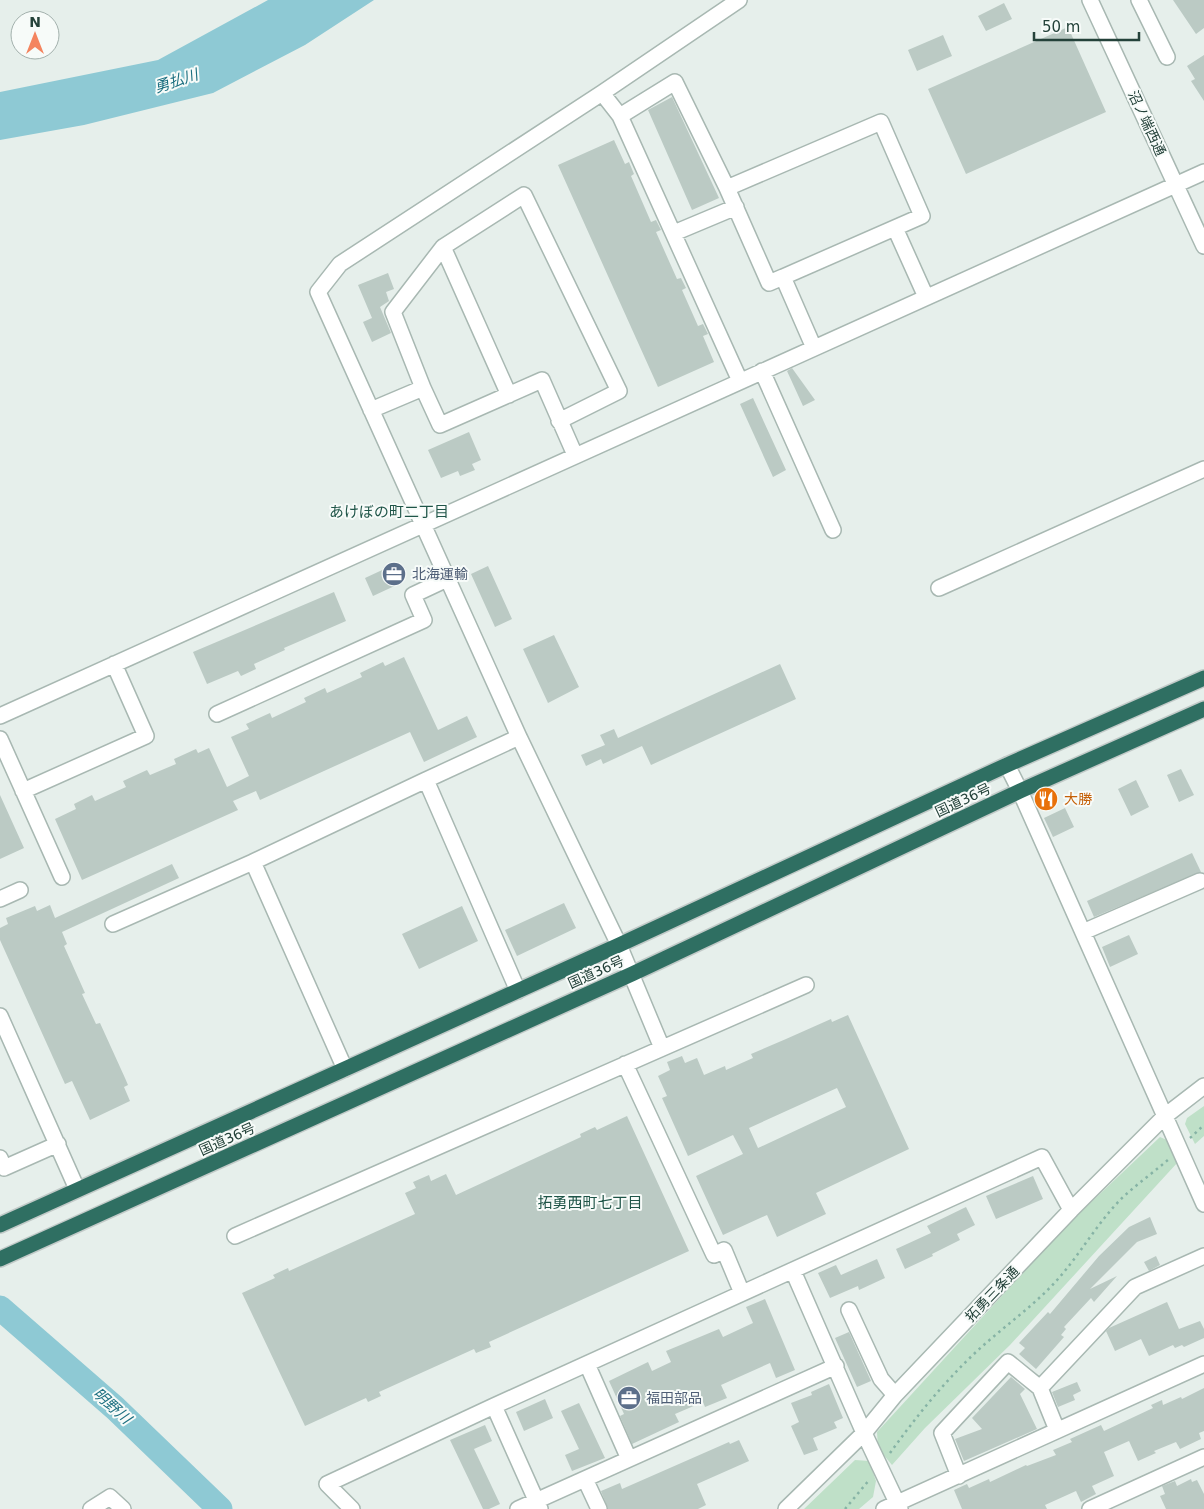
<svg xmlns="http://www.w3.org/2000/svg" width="1204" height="1509" font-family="'DejaVu Sans','Noto Sans JP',sans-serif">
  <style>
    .green { fill: #bfe0c8 }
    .water { fill: #8ec9d4 }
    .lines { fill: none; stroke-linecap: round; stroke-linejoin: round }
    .river { stroke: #8ec9d4; stroke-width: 25 }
    .building { fill: #bbcac4; fill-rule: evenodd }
    .minor-casing { stroke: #a8b8b2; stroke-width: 18 }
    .highway-casing { stroke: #c2cac8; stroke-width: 18 }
    .path { stroke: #86b3a5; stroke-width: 2.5; stroke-dasharray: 2.5 4; stroke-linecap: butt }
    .minor { stroke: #fff; stroke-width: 15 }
    .highway { stroke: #2f6f62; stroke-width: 15 }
    .labels { text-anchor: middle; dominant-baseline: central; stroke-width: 4; stroke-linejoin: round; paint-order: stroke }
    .street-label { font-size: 14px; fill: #24423a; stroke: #f7fbf9 }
    .service-label { font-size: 14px; fill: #4e5e75; stroke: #f7fbf9; text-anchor: start }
    .food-label { font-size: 14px; fill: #c56008; stroke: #f7fbf9; text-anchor: start }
    .water-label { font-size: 15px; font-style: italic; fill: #1c6f80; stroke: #f7fbf9 }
    .neighbourhood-label { font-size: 15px; fill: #1f5548; stroke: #f7fbf9 }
  </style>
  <rect width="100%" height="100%" fill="#e6efeb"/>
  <path class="green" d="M1204 1106V1136L1195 1144 1185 1124 1187 1118Z
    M1160 1137 1169 1141 1178 1162 1010 1345 925 1428 892 1465 878 1448 877 1432 1065 1227Z
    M855 1460 869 1461 876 1481 873 1497 859 1509H804Z"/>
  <path class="water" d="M268 0H374L305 45 213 93 84 125 0 140V92L158 60Z"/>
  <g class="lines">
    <path class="river" d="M0 1308 115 1408 220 1509"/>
  </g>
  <path class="building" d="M1173 0H1204V28L1196 34Z
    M1004 3 1012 19 986 31 978 16Z
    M1068 27 1106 112 966 174 928 89Z
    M943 35 952 56 917 71 908 50Z
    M1204 55V101L1191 81 1195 79 1187 66Z
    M672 97 719 198 692 210 648 110Z
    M614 140 625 164 629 162 634 174 631 176 651 222 656 220 661 230 656 232 677 279 681 278 686 288 682 290 698 326 703 324 708 334 703 336 714 362 658 387 558 165Z
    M388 273 394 289 386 292 389 301 380 307 391 333 372 342 363 322 372 318 358 285Z
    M792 368 815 400 803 406 787 371Z
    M753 398 786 470 773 477 740 404Z
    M469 432 481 460 472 464 475 470 460 476 458 471 441 478 428 450Z
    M393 565 401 583 373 596 365 578Z
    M488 566 512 619 495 627 471 574Z
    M334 592 346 621 284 648 285 650 254 664 256 669 241 676 238 671 207 684 193 652Z
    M554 635 579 687 548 703 523 649Z
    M404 657 438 730 467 716 477 737 424 762 410 732 260 800 256 791 233 801 238 810 82 880 55 819 76 809 74 804 92 795 95 801 126 787 123 781 147 770 150 775 176 764 174 759 196 749 198 753 209 748 227 787 249 776 231 737 249 729 246 724 270 713 272 718 306 702 304 698 325 688 327 693 362 677 360 673 383 662 385 666Z
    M780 664 796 699 651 765 642 746 603 764 601 759 586 766 581 755 605 745 600 735 614 729 618 738Z
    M1181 769 1194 795 1179 802 1167 775Z
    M1136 780 1149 807 1131 816 1118 789Z
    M0 795 24 848 0 859Z
    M1065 808 1074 827 1053 837 1044 818Z
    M1192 853 1201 872 1094 917 1087 901Z
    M172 864 179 878 62 932 67 944 64 946 85 993 82 994 96 1024 100 1023 125 1078 128 1085 124 1087 130 1101 90 1120 72 1081 65 1084 0 940V928L8 924 6 918 35 906 37 911 50 905 55 918Z
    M564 903 576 928 517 956 505 930Z
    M462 906 478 941 419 969 402 934Z
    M1129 935 1138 954 1110 967 1102 947Z
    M848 1015 909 1149 816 1193 826 1214 777 1237 767 1215 723 1235 696 1176 743 1154 733 1135 688 1156 662 1098 667 1096 658 1076 670 1070 667 1062 682 1056 685 1063 697 1058 704 1075 725 1066 726 1070 753 1058 751 1054 786 1039 831 1019 832 1022ZM837 1088 846 1107 758 1148 749 1128Z
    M627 1116 689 1251 489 1342 491 1347 476 1353 474 1349 379 1392 381 1396 368 1402 366 1398 305 1426 242 1293 275 1278 273 1275 288 1268 289 1271 415 1214 405 1193 416 1188 413 1182 429 1175 431 1181 446 1174 456 1195 581 1137 580 1134 595 1127 597 1130Z
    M1033 1176 1043 1199 996 1219 986 1196Z
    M966 1207 975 1225 957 1234 960 1240 932 1254 933 1256 905 1269 896 1249 931 1233 927 1226Z
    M1150 1217 1157 1234 1137 1242 1090 1289 1117 1276 1094 1302 1091 1298 1064 1327 1066 1329 1061 1335 1064 1337 1036 1369 1019 1354 1025 1348 1019 1343 1048 1312 1050 1314 1099 1256 1129 1227Z
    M1156 1256 1160 1265 1149 1271 1144 1262Z
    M877 1259 885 1278 859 1290 858 1286 830 1298 818 1273 836 1265 841 1275Z
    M765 1299 795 1370 776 1378 770 1363 721 1385 727 1398 705 1407 703 1402 675 1414 679 1422 632 1444 620 1416 624 1414 609 1381 648 1362 652 1371 671 1362 666 1351 719 1329 723 1337 753 1323 746 1307Z
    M1167 1302 1179 1329 1200 1321 1204 1329V1338L1184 1347 1182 1345 1175 1348 1173 1345 1149 1356 1141 1339 1115 1351 1106 1331 1109 1328Z
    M849 1332 871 1381 857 1387 835 1338Z
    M1011 1377 1025 1389 1020 1394 1037 1429 964 1461 955 1439 982 1429 972 1418Z
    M1077 1382 1081 1391 1073 1395 1075 1400 1058 1407 1052 1392Z
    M829 1384 843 1418 834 1422 837 1428 813 1438 818 1450 804 1455 791 1426 799 1422 791 1403 812 1395 811 1392Z
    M1204 1388V1431L1199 1433 1201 1439 1180 1449 1176 1442 1154 1451 1156 1453 1138 1461 1129 1441 1104 1452 1114 1476 1092 1486 1096 1494 1081 1502 1076 1491 1045 1505 1047 1509H962L954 1490 967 1484 969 1488 989 1479 990 1482 1026 1465 1027 1466 1056 1455 1053 1450 1072 1442 1070 1439 1101 1425 1104 1431 1153 1408 1151 1405 1162 1400 1163 1405 1181 1397 1182 1399Z
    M545 1399 553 1418 524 1431 516 1412Z
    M579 1403 605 1458 572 1471 565 1455 579 1449 561 1411Z
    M485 1425 492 1441 474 1449 500 1504 489 1509H483L450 1440Z
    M739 1440 749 1461 697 1484 706 1505 698 1509H608L601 1491 620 1483 622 1489 729 1442 730 1444Z
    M1191 1479 1192 1482 1197 1480 1204 1494V1509H1166L1160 1496 1165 1494 1162 1486 1175 1481 1177 1486Z"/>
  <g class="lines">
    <g class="minor-casing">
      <path id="minor" d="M1090 0 1204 246
        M1139 0 1167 57
        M602 93 620 116 740 381
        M620 116 675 82 727 188
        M895 228 926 297
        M674 233 736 207
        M783 277 922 216 881 122 727 188 769 283 783 277 814 348
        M762 371 833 530
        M423 388 393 312 443 247
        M509 395 443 247 524 195 619 391 559 421
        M371 410 423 388 440 425 542 380 575 455
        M939 588 1204 469
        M217 714 424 620 413 595 447 579
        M0 716 1204 172
        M0 739 62 877
        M1007 765 1020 791 1204 1204
        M23 791 146 736 114 664
        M0 899 20 890
        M113 924 253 862
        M1083 932 1200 881
        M518 991 426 780 519 737
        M0 1016 77 1189
        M662 1048 619 945 519 737 318 292 340 264 602 93 739 0
        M625 1064 714 1255 724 1250 742 1293
        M345 1069 253 862 426 780
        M0 1158 4 1168 58 1144
        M235 1236 806 985
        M793 1271 864 1433 900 1509
        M849 1310 881 1379 895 1395
        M587 1364 629 1459
        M1040 1388 1135 1287 1204 1256
        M494 1406 540 1509
        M959 1476 942 1433 1008 1362 1040 1388 1057 1430
        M585 1479 599 1509
        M91 1509 110 1497 123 1509
        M352 1509 327 1484 494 1406 1042 1157 1071 1210
        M518 1509 836 1366
        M786 1509 864 1433 895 1395 1071 1210 1165 1116 1204 1086
        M884 1509 1204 1364
        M1090 1509 1204 1457"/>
    </g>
    <g class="highway-casing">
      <path id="highway" d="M0 1225 619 945 1007 765 1204 678
        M0 1259 632 974 1020 791 1204 709"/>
    </g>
    <path class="path" d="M1190 1138 1204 1125
      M890 1453C916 1417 943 1383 976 1352 1003 1327 1034 1306 1058 1279 1081 1253 1098 1222 1122 1198 1137 1184 1154 1172 1169 1159
      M845 1509 870 1479"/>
    <use href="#minor" class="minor"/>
    <use href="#highway" class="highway"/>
  </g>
  <defs>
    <g id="office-disc" transform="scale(1.25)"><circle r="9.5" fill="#5c6f8a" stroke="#f7fbf9"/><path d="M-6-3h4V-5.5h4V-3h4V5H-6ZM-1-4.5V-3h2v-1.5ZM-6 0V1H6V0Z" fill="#fff"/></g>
    <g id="restaurant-disc" transform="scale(1.25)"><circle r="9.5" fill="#e8710a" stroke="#f7fbf9"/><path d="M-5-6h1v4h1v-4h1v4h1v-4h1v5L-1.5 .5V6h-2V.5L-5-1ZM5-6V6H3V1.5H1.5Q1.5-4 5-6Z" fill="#fff"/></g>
  </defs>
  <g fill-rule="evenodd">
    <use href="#office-disc" x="394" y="574"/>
    <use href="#restaurant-disc" x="1046" y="799"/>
    <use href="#office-disc" x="629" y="1398"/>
  </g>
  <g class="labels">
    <g class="street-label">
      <text transform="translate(1147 123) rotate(65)">沼ノ端西通</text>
      <text transform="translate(963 800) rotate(-25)">国道36号</text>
      <text transform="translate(596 972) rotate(-24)">国道36号</text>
      <text transform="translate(227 1139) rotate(-24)">国道36号</text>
      <text transform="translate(992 1294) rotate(-46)">拓勇三条通</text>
    </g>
    <g class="service-label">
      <text x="412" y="574">北海運輸</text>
      <text x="646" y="1398">福田部品</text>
    </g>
    <g class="food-label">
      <text x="1064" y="799">大勝</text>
    </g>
    <g class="water-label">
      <text transform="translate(176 81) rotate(-18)">勇払川</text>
      <text transform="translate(112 1406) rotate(42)">明野川</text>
    </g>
    <g class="neighbourhood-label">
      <text x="389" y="512">あけぼの町二丁目</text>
      <text x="590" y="1203">拓勇西町七丁目</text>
    </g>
  </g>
  <g transform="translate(35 35)"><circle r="24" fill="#f7fbf9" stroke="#a3b1ad"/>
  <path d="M0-4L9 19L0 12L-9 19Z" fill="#f4845f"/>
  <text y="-8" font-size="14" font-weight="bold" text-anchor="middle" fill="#24423a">N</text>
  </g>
  <path d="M1034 32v8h105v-8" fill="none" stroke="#24423a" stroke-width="2.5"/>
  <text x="1042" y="32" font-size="15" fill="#24423a" stroke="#f7fbf9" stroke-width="4" paint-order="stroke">50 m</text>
</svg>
